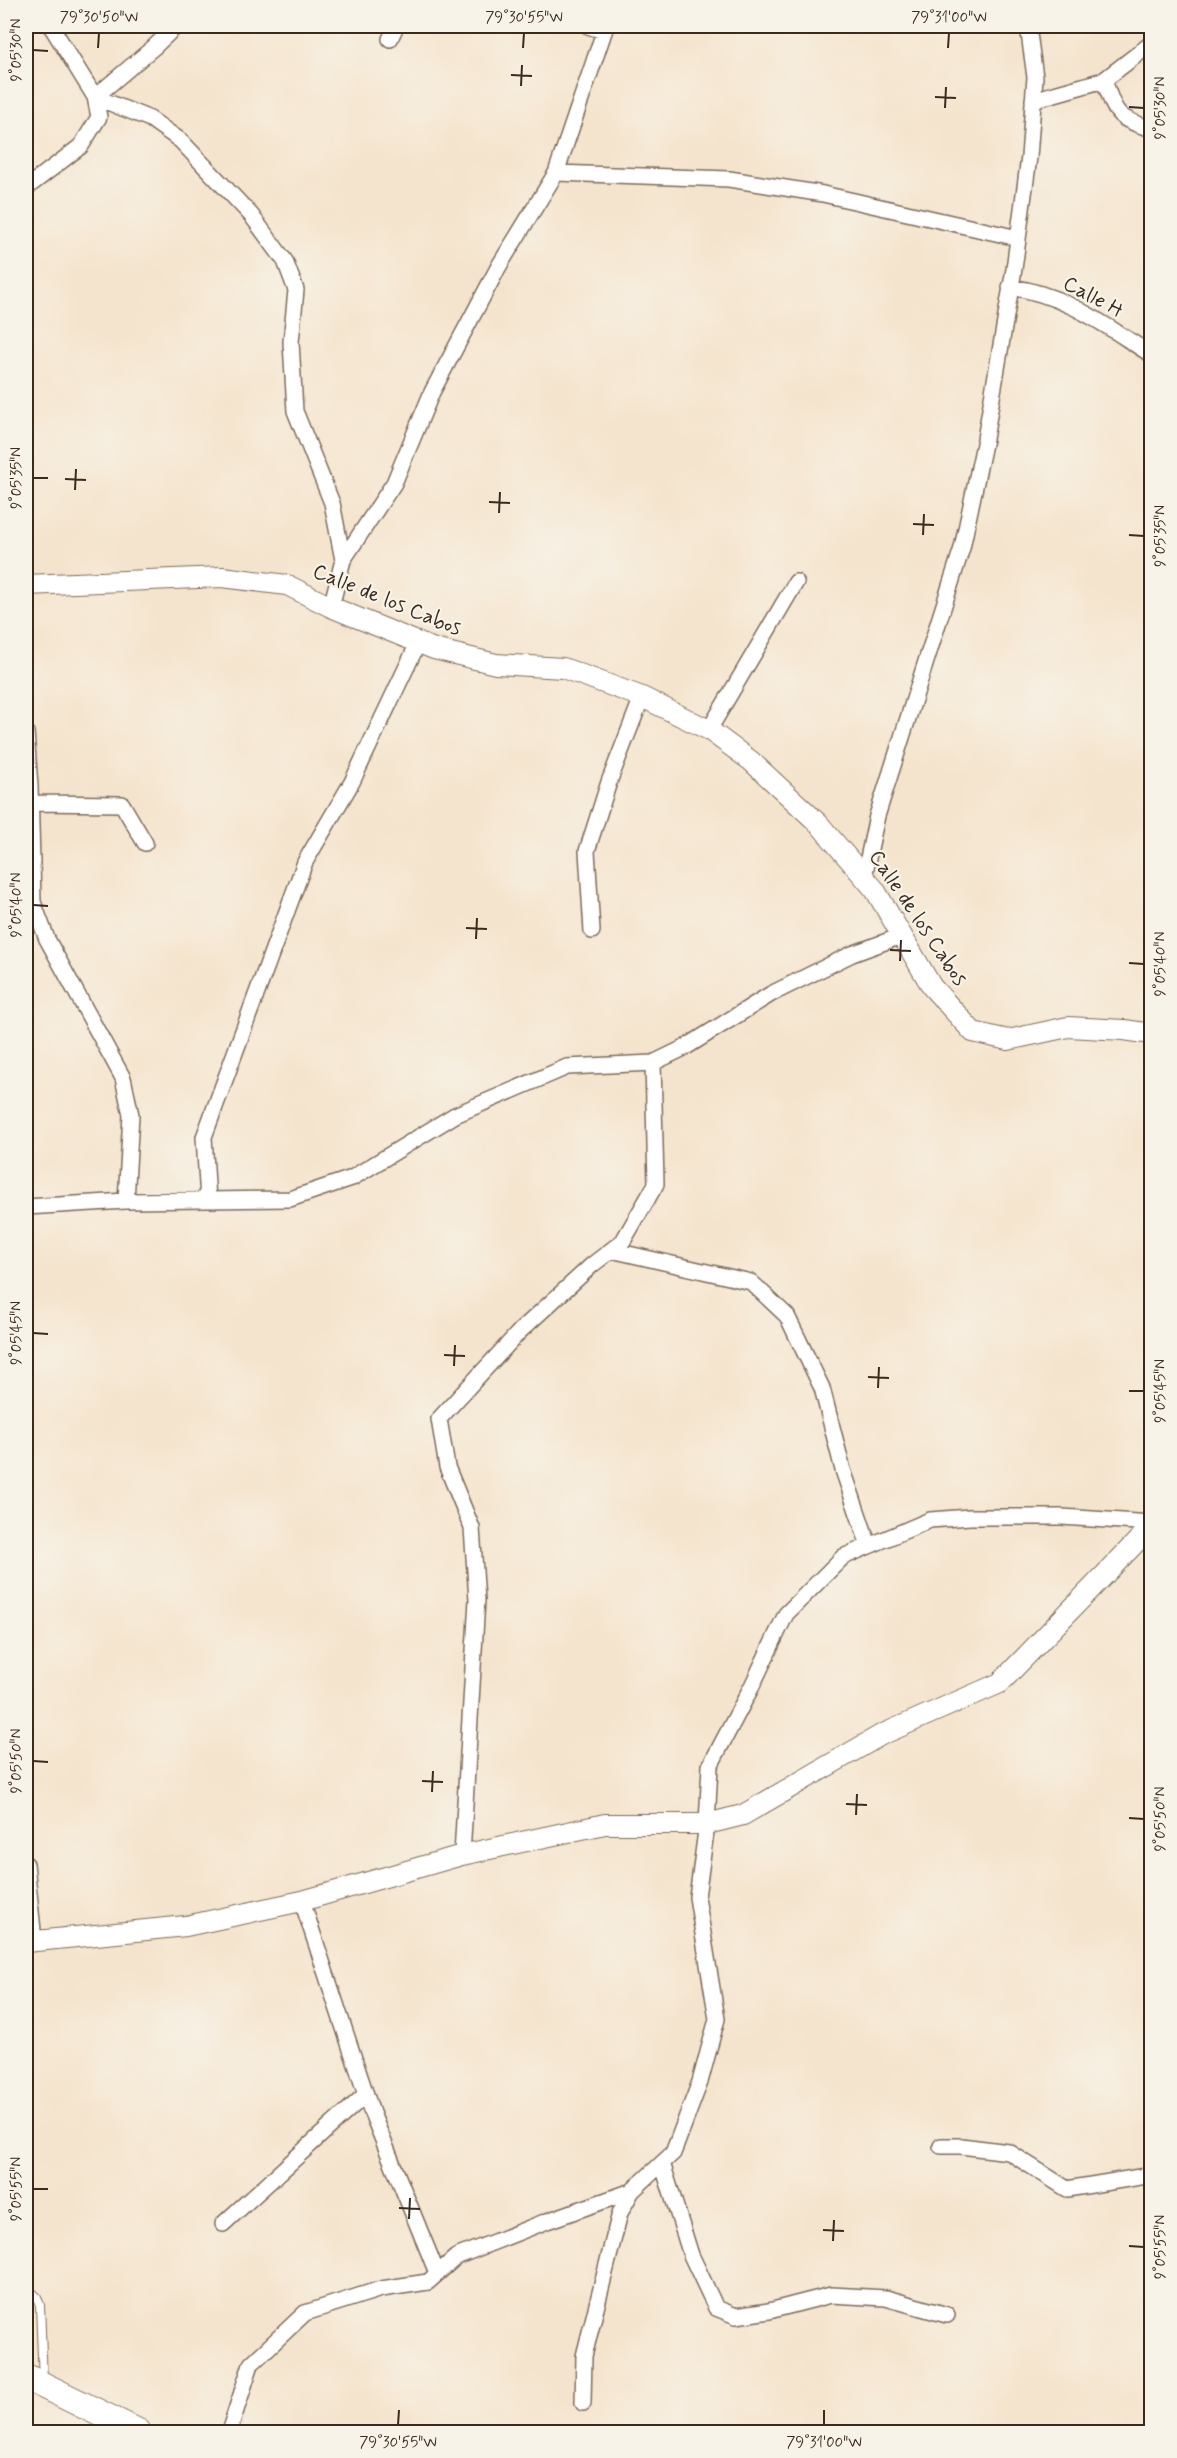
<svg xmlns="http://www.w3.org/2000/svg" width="1177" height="2458" font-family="Mynerve,sans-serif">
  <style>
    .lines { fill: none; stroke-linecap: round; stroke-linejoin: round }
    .service-casing { stroke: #7c6b5b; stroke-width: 10 }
    .minor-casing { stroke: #7c6b5b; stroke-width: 18 }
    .tertiary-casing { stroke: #7c6b5b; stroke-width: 22 }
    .primary-casing { stroke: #7c6b5b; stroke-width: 28 }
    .service { stroke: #fff; stroke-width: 8 }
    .minor { stroke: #fff; stroke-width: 15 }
    .tertiary { stroke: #fff; stroke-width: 20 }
    .primary { stroke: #fff; stroke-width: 26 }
    .ticks { fill: none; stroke: #3b2a1e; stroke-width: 2 }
    .labels { text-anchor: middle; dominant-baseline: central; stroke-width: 4.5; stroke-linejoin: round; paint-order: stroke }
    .street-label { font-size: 21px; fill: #3b2a1e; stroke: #f7f3e8 }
    .neatline { fill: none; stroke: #3b2a1e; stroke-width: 2 }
    .ticks-label { font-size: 15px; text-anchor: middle; fill: #3b2a1e }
  </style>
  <rect width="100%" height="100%" fill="#f7f3e8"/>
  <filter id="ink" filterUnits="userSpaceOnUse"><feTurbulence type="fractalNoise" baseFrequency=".0167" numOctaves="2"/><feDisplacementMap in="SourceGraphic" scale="12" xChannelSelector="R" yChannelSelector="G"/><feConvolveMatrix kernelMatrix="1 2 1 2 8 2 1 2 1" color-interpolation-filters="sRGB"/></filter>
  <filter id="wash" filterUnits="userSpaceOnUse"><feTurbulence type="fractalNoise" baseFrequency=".008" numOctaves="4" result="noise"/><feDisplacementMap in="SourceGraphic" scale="24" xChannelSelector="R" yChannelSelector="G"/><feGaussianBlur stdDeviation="1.35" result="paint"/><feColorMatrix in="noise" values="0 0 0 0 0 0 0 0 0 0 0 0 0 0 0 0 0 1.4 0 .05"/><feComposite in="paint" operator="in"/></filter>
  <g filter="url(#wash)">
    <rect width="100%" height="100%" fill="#f5e4cd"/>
  </g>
  <g filter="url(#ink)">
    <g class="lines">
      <g class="service-casing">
        <path id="service" d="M26 2287 37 2297 40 2305 43 2381"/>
      </g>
      <g class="minor-casing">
        <path id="minor" d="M176 26 154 47 95 97 150 119 181 141 251 215 285 261 296 290 291 342 295 411 332 503 343 560
          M588 26 604 31
          M390 39 396 26
          M1104 80C1116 115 1116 118 1152 129
          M1033 100 1104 80 1152 43
          M556 173 729 179 823 194 1018 238
          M26 188 81 146 99 117 95 97 51 26
          M1010 287C1067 295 1104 325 1152 355
          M331 607 343 560 394 483 432 392 499 266 556 173 606 26
          M709 730 796 582
          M26 732 30 786 33 902 47 939 123 1078 131 1115 126 1201
          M31 803 122 804 145 843
          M864 877 877 816 962 548 985 439 1014 269 1029 157 1035 77 1028 26
          M592 931 587 851 609 782 642 697
          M208 1200 204 1137 305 862 352 782 418 643
          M26 1207 126 1201 290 1199 352 1178 455 1115 567 1067 653 1063 686 1047 771 994 852 954 901 936
          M611 1250 751 1282 787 1316 822 1388 843 1470 869 1546
          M462 1855 477 1600 472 1528 447 1467 439 1419 520 1331 592 1265 623 1241 656 1184 653 1063
          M26 1864 34 1940
          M302 1901 372 2113 437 2273
          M941 2146H961L1009 2152 1067 2189 1152 2175
          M662 2163 691 2255 716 2308 736 2316 769 2311 831 2295 886 2298 947 2315
          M223 2224 366 2094
          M583 2403 584 2356 620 2213 632 2191 673 2153 700 2082 717 2019 697 1897 707 1824 710 1766 751 1688 786 1614 843 1557 930 1520 970 1517H1062L1152 1523
          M229 2432 251 2364 305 2313 381 2289 428 2282 456 2257 547 2221 632 2191"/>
      </g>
      <g class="tertiary-casing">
        <path id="tertiary" d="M26 585 222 577 287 585 331 607 434 649 496 664 563 668 642 697 709 730 751 761 819 824 875 890 932 987 973 1032 1008 1040 1068 1027 1124 1030 1152 1034
          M26 1942 186 1926 302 1901 462 1855 605 1824H707L743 1815 881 1735 1000 1683 1146 1532 1152 1530"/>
      </g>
      <g class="primary-casing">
        <path id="primary" d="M26 2377 138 2432"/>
      </g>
      <use href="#service" class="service"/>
      <use href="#minor" class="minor"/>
      <use href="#tertiary" class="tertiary"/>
      <use href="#primary" class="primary"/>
    </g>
  </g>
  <path class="ticks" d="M98 48 99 33M523 48 524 33M948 48 949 33M33 50 48 51M511 75 532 76M521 86 522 65M935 97 956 98M1129 107 1144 108M945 108 946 87M33 478H48M65 479 86 480M75 490 76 469M489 502 510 503M499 513 500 492M913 524 934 525M923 535 924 514M1129 535 1144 536M33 905 48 906M466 928 487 929M476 939 477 918M890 950 911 951M900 961 901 940M1129 963 1144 964M33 1333 48 1334M444 1355 465 1356M454 1366 455 1345M868 1377 889 1378M878 1388 879 1367M1129 1391H1144M33 1761 48 1762M422 1781 443 1782M432 1792 433 1771M846 1804 867 1805M856 1815 857 1794M1129 1818 1144 1819M33 2189H48M399 2208 420 2209M409 2219 410 2198M823 2230 844 2231M833 2241 834 2220M1129 2246 1144 2247M398 2425 399 2410M824 2425V2410"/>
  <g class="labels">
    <g class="street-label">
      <text transform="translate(1093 297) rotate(28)">Calle H</text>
      <text transform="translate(387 600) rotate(22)">Calle de los Cabos</text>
      <text transform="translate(918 918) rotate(56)">Calle de los Cabos</text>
    </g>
  </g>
  <rect width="1177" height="2458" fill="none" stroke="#f7f3e8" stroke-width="66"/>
  <rect x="33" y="33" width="1111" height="2392" class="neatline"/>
  <g class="ticks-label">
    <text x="99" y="22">79°30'50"W</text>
    <text x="524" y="22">79°30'55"W</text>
    <text x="949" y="22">79°31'00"W</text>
    <text transform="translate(16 50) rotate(-90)" y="5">9°05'30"N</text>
    <text transform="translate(1160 108) rotate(-90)" y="5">9°05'30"N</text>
    <text transform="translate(16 478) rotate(-90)" y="5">9°05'35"N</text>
    <text transform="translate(1160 536) rotate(-90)" y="5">9°05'35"N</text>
    <text transform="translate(16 905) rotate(-90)" y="5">9°05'40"N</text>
    <text transform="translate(1160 964) rotate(-90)" y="5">9°05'40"N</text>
    <text transform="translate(16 1333) rotate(-90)" y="5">9°05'45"N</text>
    <text transform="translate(1160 1391) rotate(-90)" y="5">9°05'45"N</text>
    <text transform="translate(16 1761) rotate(-90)" y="5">9°05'50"N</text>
    <text transform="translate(1160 1819) rotate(-90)" y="5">9°05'50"N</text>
    <text transform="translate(16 2189) rotate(-90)" y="5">9°05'55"N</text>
    <text transform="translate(1160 2247) rotate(-90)" y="5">9°05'55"N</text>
    <text x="398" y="2447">79°30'55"W</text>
    <text x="824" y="2447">79°31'00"W</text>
  </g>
</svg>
